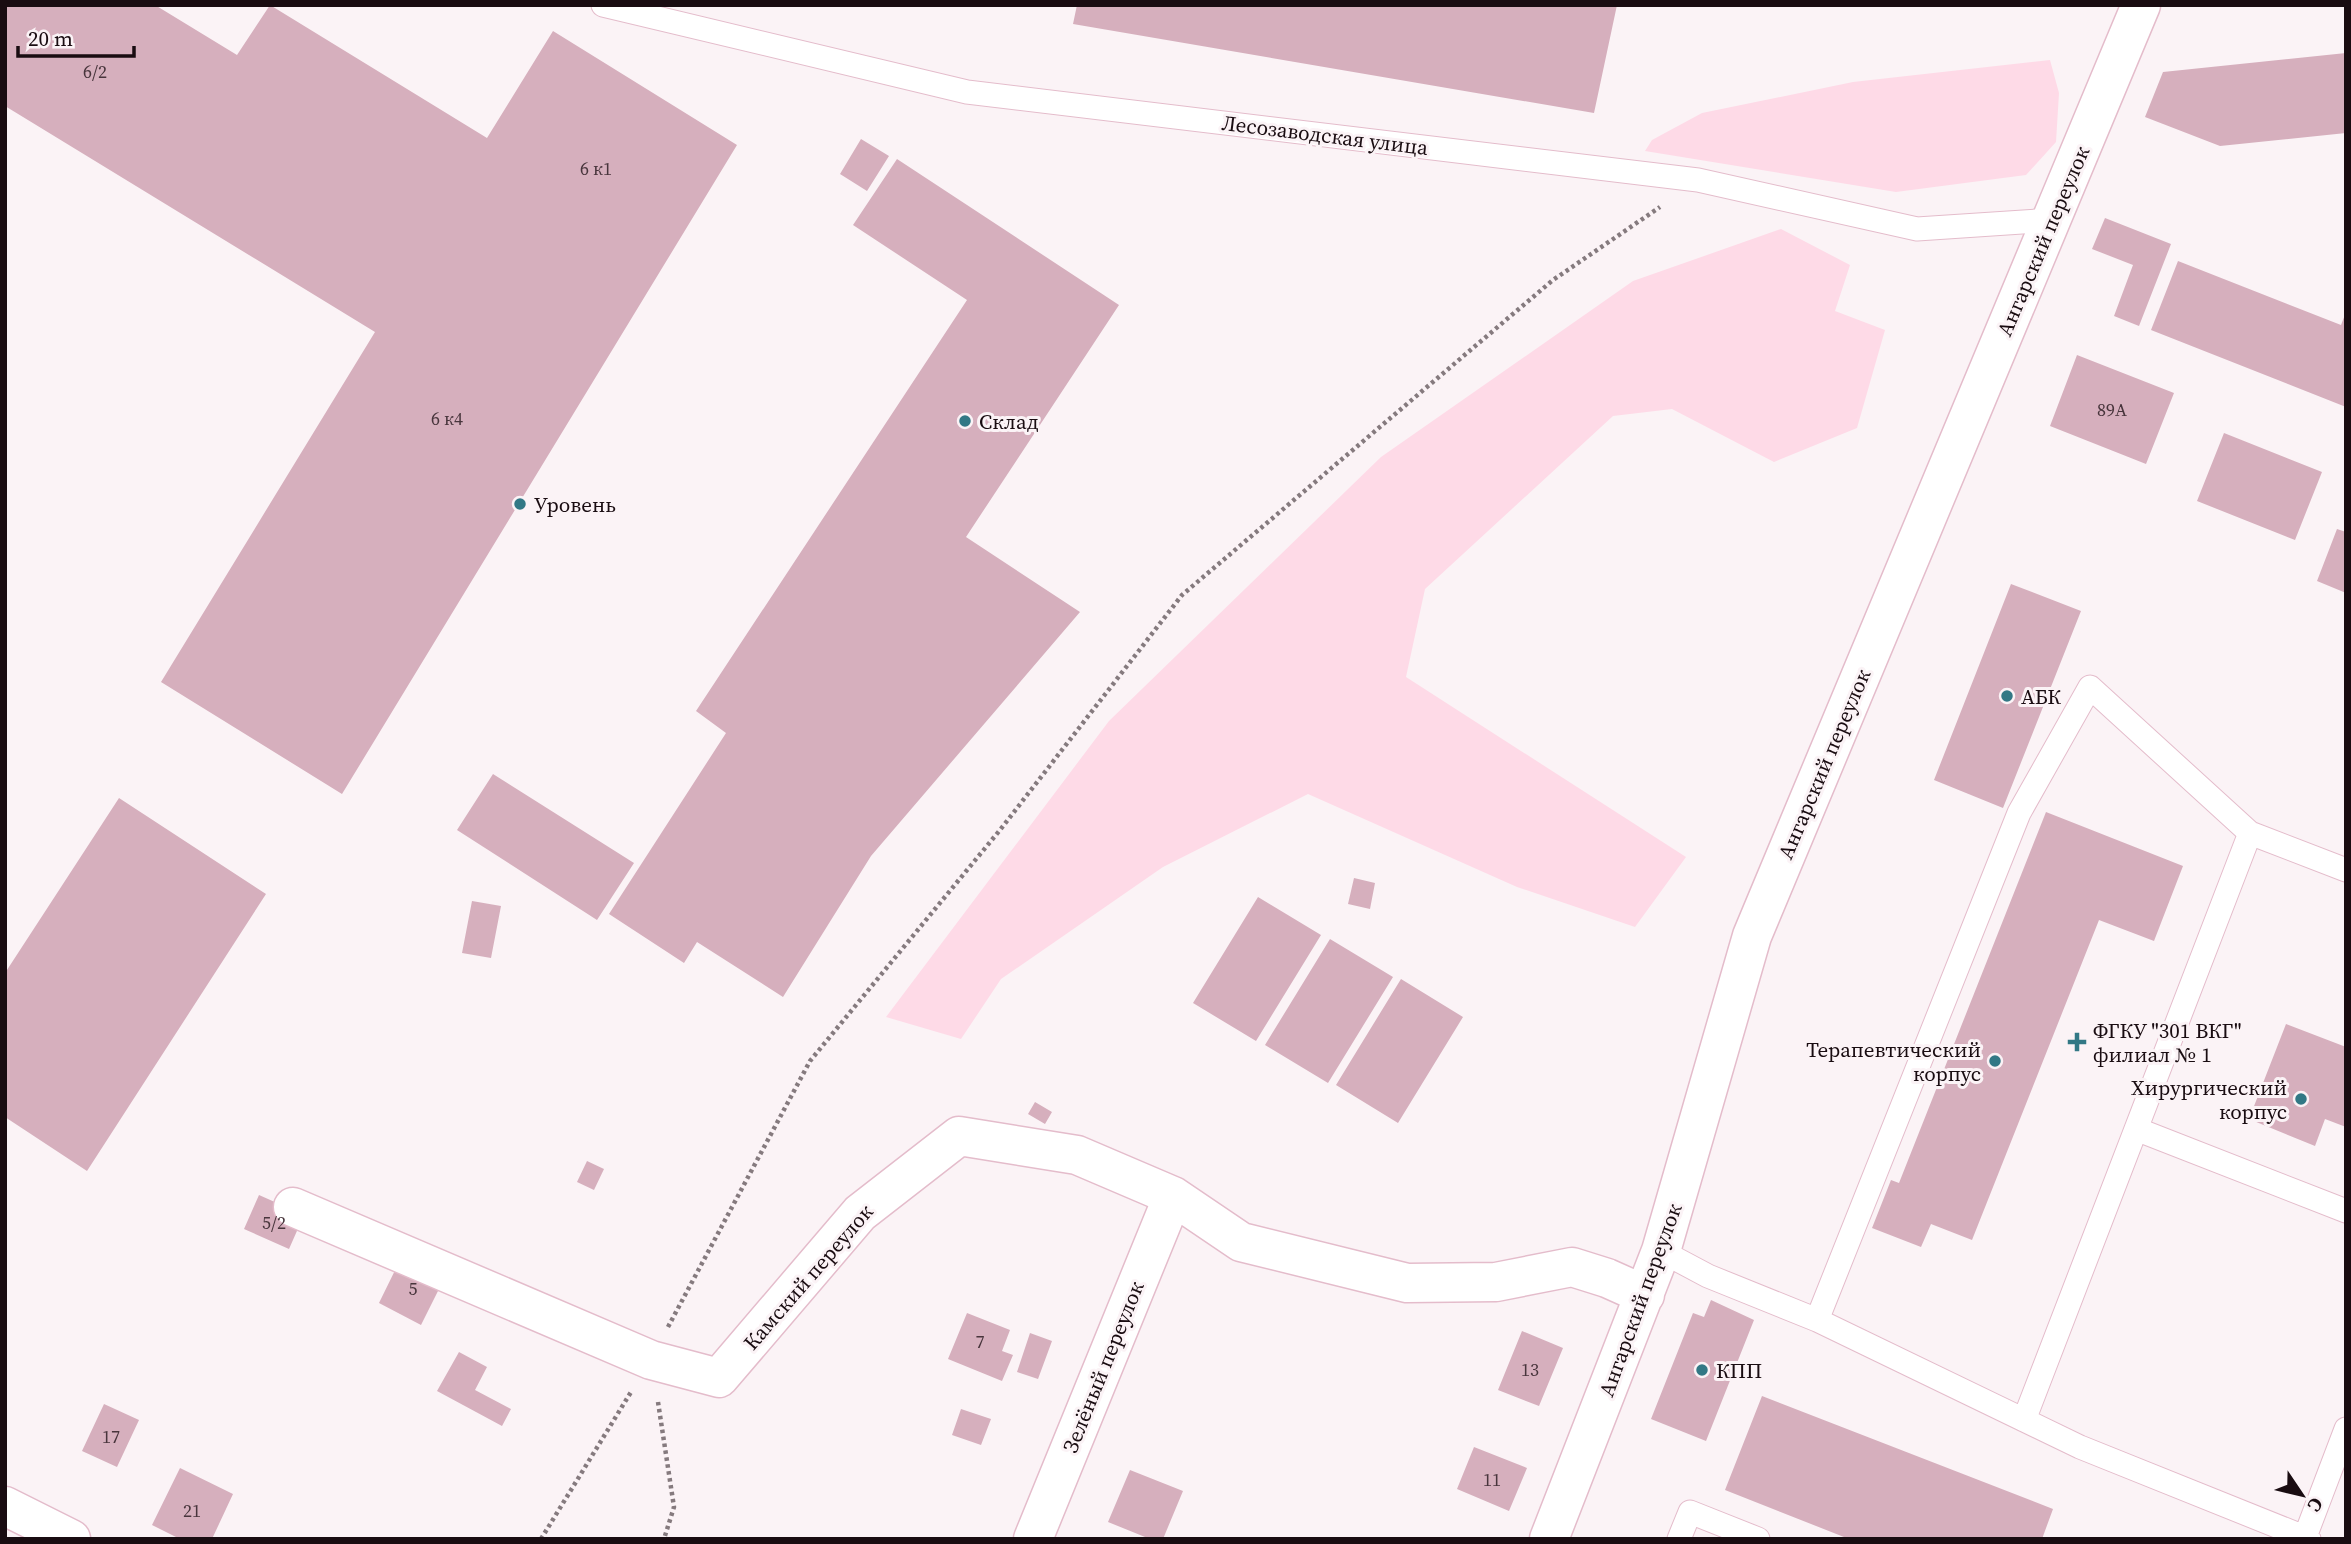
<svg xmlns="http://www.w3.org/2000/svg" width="2351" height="1544" font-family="'Source Serif 4',serif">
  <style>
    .green { fill: #fedae7 }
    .building { fill: #d6afbd }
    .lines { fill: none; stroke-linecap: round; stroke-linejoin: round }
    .lane-casing { stroke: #e4bccb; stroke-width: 25 }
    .street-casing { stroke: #e4bccb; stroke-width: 41 }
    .path { stroke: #857a7e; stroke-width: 4.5; stroke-dasharray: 3.5 3.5; stroke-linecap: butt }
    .lane { stroke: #fff; stroke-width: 23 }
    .street { stroke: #fff; stroke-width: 38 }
    .poi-dot { fill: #327885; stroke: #fbf3f6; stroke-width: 2.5 }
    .labels { text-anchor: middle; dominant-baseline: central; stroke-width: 6; stroke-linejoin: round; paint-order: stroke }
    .number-label { font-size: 18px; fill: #48353c }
    .street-label { font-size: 21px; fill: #190c11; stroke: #fbf3f6 }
    .poi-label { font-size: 21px; fill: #190c11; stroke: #fbf3f6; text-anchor: start }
  </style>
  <rect width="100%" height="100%" fill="#fbf3f6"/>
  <path class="green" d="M2050 60 2059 93 2056 142 2026 175 1896 192 1645 151 1652 140 1702 113 1853 82Z
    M1781 229 1850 265 1835 311 1885 330 1857 428 1774 462 1672 409 1613 416 1425 589 1406 677 1686 857 1635 927 1517 887 1308 794 1163 867 1001 979 961 1039 886 1017 1109 721 1381 457 1633 281Z"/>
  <path class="building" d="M5 5H155L237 55 270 5 487 138 553 31 737 145 342 794 161 682 375 332 5 106Z
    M1077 5H1617L1594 113 1073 24Z
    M2346 53V133L2220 146 2145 117 2163 72Z
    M861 139 889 156 867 191 840 174Z
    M897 159 1119 305 966 537 1080 612 871 856 783 997 697 942 684 963 609 914 726 733 696 711 967 300 853 225Z
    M2105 218 2171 244 2139 326 2114 316 2133 265 2092 249Z
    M2178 261 2341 325 2346 312V407L2151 330Z
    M2077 355 2174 393 2146 464 2050 426Z
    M2224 433 2322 472 2295 540 2197 501Z
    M2337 529 2346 532V593L2317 581Z
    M2011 584 2081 611 2003 808 1934 780Z
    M493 774 634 863 597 920 457 830Z
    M119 798 266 894 87 1171 5 1117V973Z
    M2046 812 2183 866 2154 941 2099 920 1972 1240 1931 1224 1921 1247 1872 1228 1891 1180 1899 1183Z
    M1354 878 1375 883 1370 909 1348 904Z
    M1258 897 1321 935 1256 1041 1193 1003Z
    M472 901 501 906 491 958 462 953Z
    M1330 939 1393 977 1328 1083 1265 1045Z
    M1401 979 1463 1017 1398 1123 1336 1085Z
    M2286 1024 2346 1047V1127L2325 1119 2315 1146 2249 1119Z
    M1035 1102 1052 1112 1045 1124 1028 1114Z
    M587 1161 604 1169 594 1190 577 1182Z
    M259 1195 304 1215 289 1249 244 1229Z
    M404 1252 447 1273 421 1325 379 1303Z
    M1711 1300 1754 1320 1706 1441 1651 1419 1693 1313 1704 1317Z
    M967 1313 1010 1330 1002 1351 1013 1355 1002 1381 948 1359Z
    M1522 1331 1563 1348 1539 1406 1498 1390Z
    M1030 1333 1052 1341 1038 1379 1017 1372Z
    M459 1352 487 1367 475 1390 511 1409 502 1426 437 1391Z
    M1762 1396 2053 1509 2042 1539H1849L1725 1490Z
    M104 1404 139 1420 117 1467 82 1451Z
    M961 1409 991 1419 981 1445 952 1435Z
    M1474 1447 1527 1468 1509 1511 1457 1489Z
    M180 1468 233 1494 212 1539H180L152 1525Z
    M1130 1470 1183 1491 1163 1539H1150L1108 1522Z"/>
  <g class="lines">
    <g class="lane-casing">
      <path id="lane" d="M603 5 967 92 1698 180 1917 229 2052 220
        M2250 833 2346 870
        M2136 1129 2346 1211
        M1661 1251 1708 1276 1817 1320 2080 1447 2309 1539
        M1817 1320 2019 813 2090 687 2250 833 2024 1420
        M2305 1537 2346 1429
        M1679 1539 1690 1512 1758 1539"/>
    </g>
    <g class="street-casing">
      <path id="street" d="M293 1207 651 1360 719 1378 860 1213 959 1136 1077 1155 1173 1196 1241 1242 1407 1283 1496 1282 1572 1267 1607 1278 1645 1295
        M5 1506 71 1539
        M1033 1539 1173 1196
        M1549 1539 1661 1251 1752 936 2141 5"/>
    </g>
    <path class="path" d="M668 1327 810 1061 1000 830 1182 595 1553 280 1660 207
      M658 1402 674 1507 664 1539
      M541 1539 631 1392"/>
    <use href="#lane" class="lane"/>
    <use href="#street" class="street"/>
  </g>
  <g class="poi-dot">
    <circle cx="965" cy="421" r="7"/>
    <circle cx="520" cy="504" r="7"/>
    <circle cx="2007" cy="696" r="7"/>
    <path d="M2073.5 1031.5h7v7h7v7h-7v7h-7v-7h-7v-7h7z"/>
    <circle cx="1995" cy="1061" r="7"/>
    <circle cx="2301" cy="1099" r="7"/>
    <circle cx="1702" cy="1370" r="7"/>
  </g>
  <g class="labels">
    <g class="number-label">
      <text x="95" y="71">6/2</text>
      <text x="596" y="168">6 к1</text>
      <text x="2112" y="409">89А</text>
      <text x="447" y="418">6 к4</text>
      <text x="274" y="1222">5/2</text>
      <text x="413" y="1288">5</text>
      <text x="980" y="1341">7</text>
      <text x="1530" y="1369">13</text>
      <text x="111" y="1436">17</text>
      <text x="1492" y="1479">11</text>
      <text x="192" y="1510">21</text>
    </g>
    <g class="street-label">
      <text transform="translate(1325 135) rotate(7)">Лесозаводская улица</text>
      <text transform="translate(2043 241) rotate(-67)">Ангарский переулок</text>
      <text transform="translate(1824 764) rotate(-67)">Ангарский переулок</text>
      <text transform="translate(808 1277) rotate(-49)">Камский переулок</text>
      <text transform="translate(1640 1300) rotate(-70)">Ангарский переулок</text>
      <text transform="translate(1103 1367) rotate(-68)">Зелёный переулок</text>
    </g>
    <g class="poi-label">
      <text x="979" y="421">Склад</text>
      <text x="534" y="504">Уровень</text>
      <text x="2021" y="696">АБК</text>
      <text x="2093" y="1030">ФГКУ "301 ВКГ"<tspan x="2093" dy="24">филиал № 1</tspan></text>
      <text x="1981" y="1049" text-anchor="end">Терапевтический<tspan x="1981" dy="24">корпус</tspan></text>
      <text x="2287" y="1087" text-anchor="end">Хирургический<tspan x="2287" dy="24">корпус</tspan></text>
      <text x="1716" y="1370">КПП</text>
    </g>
  </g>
  <rect width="2351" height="1544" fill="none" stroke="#190c11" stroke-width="14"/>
  <g transform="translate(2302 1495) rotate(125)" stroke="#fbf3f6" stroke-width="5" paint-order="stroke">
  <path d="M0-5L12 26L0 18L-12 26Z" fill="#190c11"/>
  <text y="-10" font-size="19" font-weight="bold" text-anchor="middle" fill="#190c11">С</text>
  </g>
  <path d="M18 46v10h116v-10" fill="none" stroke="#190c11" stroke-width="3.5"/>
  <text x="28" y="46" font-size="21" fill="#190c11" stroke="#fbf3f6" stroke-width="5" paint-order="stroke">20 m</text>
</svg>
